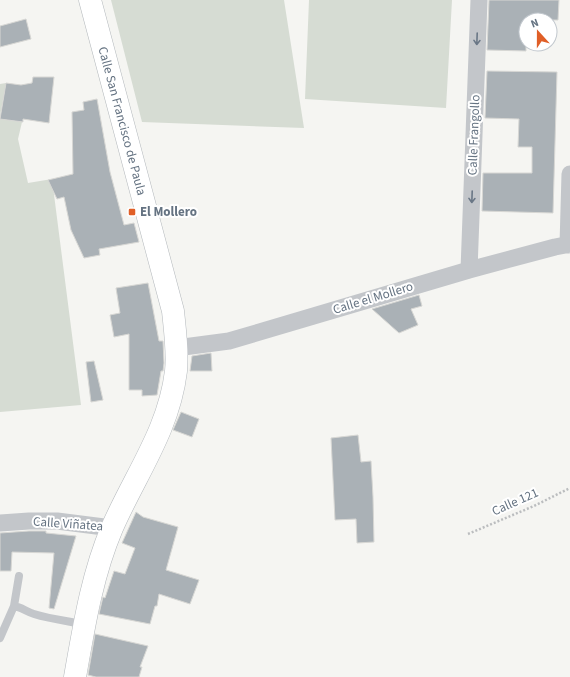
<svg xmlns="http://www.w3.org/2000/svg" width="570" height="677" font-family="'Source Sans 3',sans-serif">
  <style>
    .green { fill: #d6dcd3 }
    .building { fill: #aab1b6; stroke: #d7d7d4 }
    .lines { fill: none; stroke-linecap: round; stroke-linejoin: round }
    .secondary-casing { stroke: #b3b8bc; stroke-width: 23 }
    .path { stroke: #bbbdbf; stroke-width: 2.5; stroke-dasharray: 2 2; stroke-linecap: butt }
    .service { stroke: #c3c6ca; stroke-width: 8 }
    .minor { stroke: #c3c6ca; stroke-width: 17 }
    .secondary { stroke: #fff; stroke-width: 22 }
    .oneway { stroke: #6a7786 }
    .poi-dot { fill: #e05f27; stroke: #fff; stroke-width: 1.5 }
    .labels { text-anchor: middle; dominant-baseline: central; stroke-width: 4; stroke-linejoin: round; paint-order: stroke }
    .street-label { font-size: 13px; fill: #657382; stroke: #fff }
    .poi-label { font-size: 13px; font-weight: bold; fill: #657382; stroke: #fff; text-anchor: start }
  </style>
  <rect width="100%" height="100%" fill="#f5f5f2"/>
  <path class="green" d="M111 0H284L304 128 142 122Z
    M309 0H452L446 108 305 99Z
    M6 83 0 116V84Z
    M0 119 22 122 18 139 28 183 52 179 81 405 0 412Z"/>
  <path class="building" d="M489 0H559L558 20H526V51L487 50Z
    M26 19 31 39 0 47V26Z
    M487 71 557 72 553 213 482 211 483 173H532V147H518L519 119 485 118Z
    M33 77H54L49 123 23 119V122L0 119 6 83 21 85 32 83Z
    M97 99 110 172 124 225 134 223 139 242 99 249 100 255 84 258 71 230 64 197 57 199 48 180 73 174 72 112 84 110 83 102Z
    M148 283 159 341H163L164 363 163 371H161L157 395 142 396V390H129V334L114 337 110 315 120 313 116 288Z
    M419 295 422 306 411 309 418 325 399 333 372 309Z
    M211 353 212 371H190L192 356Z
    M94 361 103 400 91 402 86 362Z
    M181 412 199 419 192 437 173 430Z
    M358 435 361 462 371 461 373 497 374 542 357 543 356 519 335 520 331 438Z
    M136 512 143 517 178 527 166 570 199 580 190 604 159 594 157 606H155L150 624 99 614 103 597 105 598 114 571 125 574 135 548 122 543Z
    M29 531H46V533L76 536 54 609 49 608 54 553 12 552 11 571H0V533Z
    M95 634 148 646 140 667H142L139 677H96L88 675Z"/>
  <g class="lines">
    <g class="secondary-casing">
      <path id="secondary" d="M75 677C84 626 92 575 112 528 135 475 169 430 176 371 178 351 175 331 173 311L90 0"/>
    </g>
    <path class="path" d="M468 534 534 506 570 488"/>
    <path class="service" d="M14 606C21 607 27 612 34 614 50 619 67 621 83 624
      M0 638 14 606 19 576"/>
    <path class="minor" d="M568 245 570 174
      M469 270 479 0
      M176 348 229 341 469 270 555 247 570 244
      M0 523 29 521H57L112 528"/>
    <use href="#secondary" class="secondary"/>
  </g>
  <defs><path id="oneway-shaft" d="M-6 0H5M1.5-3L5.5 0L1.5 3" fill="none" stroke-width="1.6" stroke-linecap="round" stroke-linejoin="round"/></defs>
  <g class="oneway">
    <use href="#oneway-shaft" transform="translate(477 39) rotate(92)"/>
    <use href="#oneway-shaft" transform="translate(472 197) rotate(92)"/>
  </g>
  <rect class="poi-dot" x="128" y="208" width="8" height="8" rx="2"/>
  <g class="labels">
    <g class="street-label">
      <text transform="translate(122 121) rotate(75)">Calle San Francisco de Paula</text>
      <text transform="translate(474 135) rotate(-88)">Calle Frangollo</text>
      <text transform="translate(373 298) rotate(-17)">Calle el Mollero</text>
      <text transform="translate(515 502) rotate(-24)">Calle 121</text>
      <text transform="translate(68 524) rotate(4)">Calle Viñatea</text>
    </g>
    <g class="poi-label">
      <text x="140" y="212">El Mollero</text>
    </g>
  </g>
  <g transform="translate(538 32) rotate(339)"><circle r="19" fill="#ffffff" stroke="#c1c7cd"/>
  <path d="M0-3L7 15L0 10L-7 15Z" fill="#e05f27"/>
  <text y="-6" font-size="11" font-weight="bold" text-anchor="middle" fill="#657382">N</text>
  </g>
</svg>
